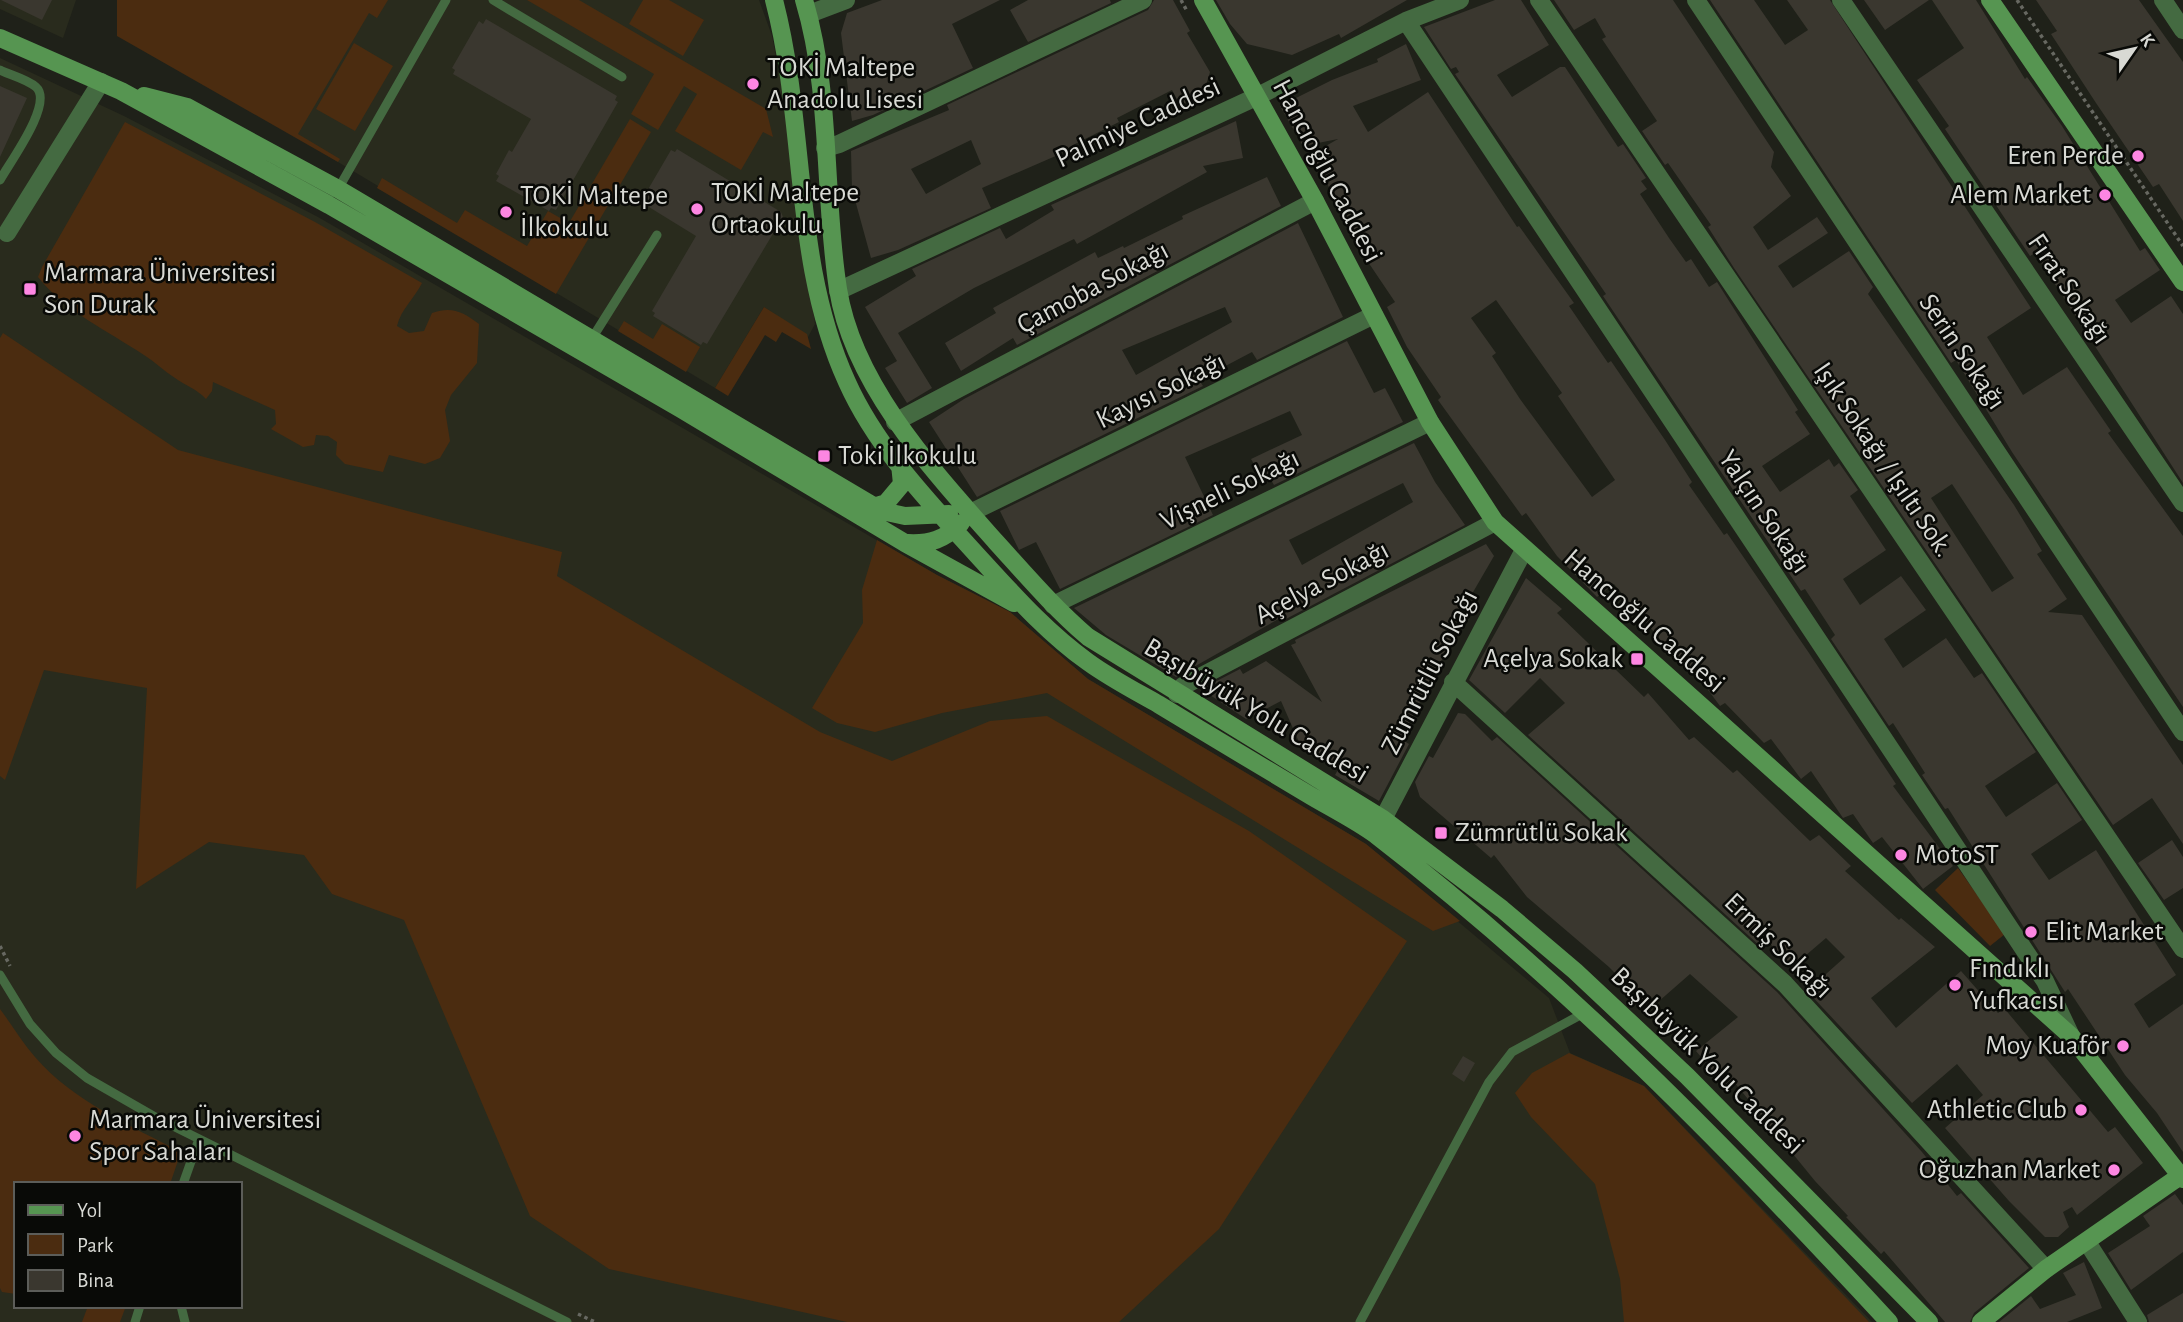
<svg xmlns="http://www.w3.org/2000/svg" width="2183" height="1322" font-family="'Alegreya Sans',sans-serif">
  <style>
    .built { fill: #292b1d; fill-rule: evenodd }
    .green { fill: #4b2c10 }
    .building { fill: #3a372f; fill-rule: evenodd }
    .lines { fill: none; stroke-linecap: round; stroke-linejoin: round }
    .path { stroke: #676861; stroke-width: 3.5; stroke-dasharray: 3.5 3.5; stroke-linecap: butt }
    .lane { stroke: #446a41; stroke-width: 9 }
    .street { stroke: #446a41; stroke-width: 18 }
    .secondary { stroke: #569551; stroke-width: 18 }
    .poi-dot { fill: #fd86e2; stroke: #090a07; stroke-width: 2.5 }
    .labels { text-anchor: middle; dominant-baseline: central; stroke-width: 5; stroke-linejoin: round; paint-order: stroke }
    .poi-label { font-size: 28px; fill: #d8d9d4; stroke: #090a07; text-anchor: start }
    .street-label { font-size: 28px; fill: #d8d9d4; stroke: #090a07 }
  </style>
  <rect width="100%" height="100%" fill="#1f2119"/>
  <path class="built" d="M0 0H76L63 38 0 9Z
    M372 0H759L772 36 790 129 815 324 808 337 764 307 715 388 293 135Z
    M0 58 124 116 318 217 937 575 1010 612 1088 679 1366 844 1549 998 1570 1053 1644 1086 1872 1322H0ZM16 1184H240V1306H16Z"/>
  <path class="green" d="M117 0H388L377 18 369 13 298 134 340 159 338 162 117 36Z
    M527 0H579L766 109 773 137 763 132 741 170 675 131 697 94 684 86 658 130 631 114 654 74Z
    M643 0H669L704 20 683 56 629 24Z
    M354 43 393 66 355 131 316 109Z
    M630 119 651 132 556 294 377 188 382 178 457 223 465 210 527 246 548 211 569 223Z
    M125 122 315 222 422 283C414 299 401 309 397 326L409 333 424 331 432 313C452 306 463 312 479 324L477 363 451 395 445 410 450 441 440 458 425 464 389 455 383 472 345 464 336 455 337 442 328 436 316 435 314 445 303 447 271 429 276 424 275 410 213 382 212 391 206 399C197 389 186 386 175 378 164 371 155 362 144 355 108 331 66 312 38 277L42 267Z
    M764 307 807 334 811 349 782 332 776 342 765 335 728 396 715 388Z
    M624 321 653 339 662 324 700 347 686 372 618 331Z
    M3 333 178 450 562 552 557 576 820 732 892 761 990 721 1047 716 1249 831 1407 941 1219 1229 1119 1322H847L609 1269 530 1216 404 920 332 894 304 855 209 842 136 889 147 688 44 670 5 780 0 776V338Z
    M877 540 937 575 1010 612 1088 679 1366 844 1460 921 1433 931 1047 693 942 713 875 732 837 723 812 708 863 623 862 590Z
    M1958 868 2005 934 1990 946 1935 890Z
    M0 1009C12 1025 22 1042 35 1057 73 1101 131 1126 181 1152L170 1184H16V1294L2 1292 0 1288Z
    M1569 1053 1644 1086 1869 1322H1624L1620 1279 1595 1184 1531 1117 1515 1093 1532 1073Z
    M88 1306H126L120 1322H82Z"/>
  <path class="building" d="M1 0H52L42 20Z
    M882 0H1000L952 24 973 68 873 115 852 121 841 33 847 13Z
    M1028 0H1110L1111 3 1028 42 1010 10Z
    M1154 0H1173L1190 31 1187 33 1210 72 1203 95 1180 105 1172 90 1117 118 1119 122 1073 145 1074 148 982 188 991 208 898 250 871 258 852 189 851 151 949 110 947 105 1148 10ZM971 140 981 164 926 194 911 169Z
    M1216 0H1407L1341 38 1339 34 1292 55 1247 44 1230 24Z
    M1495 0H1521L1549 45 1497 75 1512 97 1560 67H1565L1618 147 1623 144 1646 178 1641 181 1647 189 1640 194 1669 238 1686 262 1691 259 1709 287 1717 282 1798 410 1795 412 1810 434 1762 466 1780 492 1829 459 1834 467 1839 463 1858 490 1850 496 1886 550 1843 579 1860 605 1901 576 1926 610 1884 639 1903 668 1946 638 1974 678 1982 673 2036 752 1985 786 2006 817 2057 783 2082 820 2031 854 2049 880 2096 850 2176 975 2134 1004 2149 1028 2183 1004V1152L2157 1113 2125 1075 2068 989 2065 992 1948 808 1945 809 1922 775 1925 773 1893 723 1889 726 1831 639 1835 635 1805 589 1801 591 1603 296 1606 294 1455 74 1459 72 1456 67 1451 69 1424 27Z
    M1554 0H1673L1774 152 1771 167 1791 196 1753 227 1768 250 1817 217 1828 233 1778 266 1793 288 1849 251 1873 287 1868 294 2014 505 2042 551 2037 554 2067 599 2048 612 2082 615 2183 765V844L2152 798 2113 825 1734 268 1708 227 1711 225 1668 163 1665 165 1642 131 1657 121 1602 39 1606 37 1595 18 1574 30ZM1952 484 2014 578 1992 592 1931 498Z
    M1710 0H1754L1785 45 1808 30 1787 0H1830L2031 308 1987 337 2023 395 2067 367 2111 431 2108 433 2183 536V707L2012 452 1956 360 1951 363Z
    M1864 0H1929L1885 30Z
    M1932 0H1976L2025 79 2027 77 2062 126 2140 251 2145 248 2160 270 2115 300 2131 323 2171 296 2183 314V483L2035 253 2030 256 1945 129 1949 126 1917 80 1964 48Z
    M2036 0H2139L2183 62V221L2159 184 2153 187 2096 103 2051 34 2057 31Z
    M486 19 617 96 615 100 618 102 556 210 551 208 549 211 496 181 499 176 496 174 509 150 512 152 531 119 453 74 455 70 452 68 479 21 483 24Z
    M1406 44 1421 80 1353 106 1368 132 1428 92 1517 227 1519 226 1574 303 1569 306 1608 363 1611 361 1665 440 1692 482 1689 485 1724 535 1727 533 1809 653 1896 784 1893 786 1953 866 1923 889 1882 837 1873 843 1853 814 1843 818 1811 771 1801 779 1771 739 1764 743 1725 703 1720 706 1688 663 1683 667 1614 584 1597 597 1557 556 1526 513 1522 516 1438 400 1441 397 1407 347 1387 307 1395 302 1364 256 1368 253 1310 155 1338 139 1303 146 1280 106 1332 80 1378 62 1377 59ZM1496 300 1562 393 1558 396 1615 480 1592 497 1520 399 1492 356 1496 353 1471 318Z
    M0 86 27 98 0 157Z
    M1236 121 1243 158 1203 166 1207 172 1077 244 1074 239 974 288 898 333 932 388 907 403 885 368 897 361 865 307 916 276 912 269 1000 228 1006 239 1054 210 1051 205Z
    M677 149 781 212 783 217 707 344 703 342 701 345 653 316 655 313 652 311 696 236 644 204 646 200 643 198 671 150 675 152Z
    M1267 177 1281 206 1017 345 1013 338 961 371 945 343 996 313 993 308 1095 252 1098 258 1123 246 1124 248 1183 219 1182 216Z
    M1298 223 1343 317 1257 360 1252 352 1199 380 1203 386 977 497 929 422 964 399ZM1225 307 1232 322 1136 375 1122 350Z
    M1347 341 1374 393 1385 388 1403 422 1274 485 1271 480 1265 483 1251 459 1302 435 1290 411 1185 457 1213 515 1060 589 1036 542 1019 550 1000 511Z
    M1414 443 1435 482 1465 525 1284 620 1282 617 1176 677 1106 635 1074 608ZM1403 483 1413 502 1302 565 1289 540Z
    M1486 544 1494 556 1447 637 1452 640 1401 739 1409 744 1379 801 1335 775 1340 766 1299 742 1281 701 1246 719 1201 689 1240 669 1243 674 1266 661 1322 702 1291 645 1296 643 1295 640Z
    M1526 578 1562 609 1557 613 1644 697 1648 693 1689 740 1694 737 1733 773 1737 770 1810 841 1819 835 1851 866 1845 871 1899 920 1901 918 1935 947 1871 998 1896 1028 1961 971 1998 1013 2004 1008 2108 1132 2115 1127 2143 1163 2077 1215 2072 1207 2063 1212 2069 1227 2058 1237H2045L2009 1201 1945 1128 1983 1095 1957 1064 1912 1103 1807 991 1845 957 1826 938 1791 968 1767 940 1760 946 1528 735 1565 703 1540 678 1505 713 1469 680Z
    M1458 713 1465 714 1492 741 1497 737 1777 992 1922 1152 1957 1196 1961 1193 2029 1268 1974 1313 1970 1322H1945L1884 1251 1881 1254 1846 1217 1848 1216 1815 1181 1734 1082 1727 1088 1696 1051 1738 1017 1690 974 1650 1009 1609 967 1527 897 1494 855 1491 858 1420 797 1415 782 1429 756 1433 758Z
    M2172 840 2183 857V888L2164 900 2138 863Z
    M1463 1056 1475 1063 1464 1082 1452 1074Z
    M2175 1194 2183 1205V1252L2131 1290 2108 1253 2150 1226 2143 1216Z
    M2084 1262 2102 1308 2067 1322H1999L2031 1296 2040 1309 2076 1295 2063 1273Z
    M2183 1293V1322H2149L2147 1315Z"/>
  <g class="lines">
    <path class="path" d="M1181 0 1187 11
      M2017 0 2183 246
      M0 946 10 966
      M578 1314 595 1322"/>
    <path class="lane" d="M493 0 622 77
      M0 70C10 75 27 79 36 87 54 103 10 162 0 180
      M337 191 446 0
      M591 340 657 235
      M0 975 30 1024 56 1053 87 1078 155 1117 567 1322
      M183 1184 199 1139
      M181 1306 185 1322
      M135 1322 140 1306
      M1360 1322 1489 1082 1512 1052 1584 1013"/>
    <path class="street" d="M1539 0 2183 949
      M1696 0 2183 732
      M1841 0 2183 503
      M2163 0 2183 30
      M809 14 846 0
      M1406 21 2045 981 2071 1036
      M825 148 839 144 1143 0
      M7 233 101 82
      M838 291 1258 96 1406 21 1460 0
      M895 422 1315 201
      M970 513 1374 315
      M1053 605 1430 422
      M1453 682 1785 984 2046 1269
      M1177 694 1183 686 1495 522
      M1383 819 1524 550
      M2087 1242 2138 1322"/>
    <path class="secondary" d="M774 0C807 126 792 262 847 382 876 447 929 502 977 555 1012 593 1046 632 1088 662 1110 678 1135 691 1158 704 1207 734 1256 763 1306 793 1329 807 1354 819 1376 835 1563 979 1729 1149 1889 1322
      M804 0C832 93 823 194 838 289 853 385 934 472 996 542 1026 575 1054 608 1088 637L1383 819 1502 909 1575 971 1687 1076 1929 1322
      M1203 0 1315 201 1430 422 1495 522 2071 1036 2183 1179
      M1990 0 2183 282
      M0 38 121 91 329 205 681 409 905 543 1014 603
      M144 96 187 107 338 189 882 511 905 516 949 514
      M873 507 886 503 902 484 900 464
      M908 543C930 544 944 540 961 523
      M1981 1322 2046 1269 2183 1174"/>
  </g>
  <g class="poi-dot">
    <circle cx="753" cy="84" r="7"/>
    <circle cx="2138" cy="156" r="7"/>
    <circle cx="2105" cy="195" r="7"/>
    <circle cx="697" cy="209" r="7"/>
    <circle cx="506" cy="212" r="7"/>
    <rect x="23" y="282" width="14" height="14" rx="3.5"/>
    <rect x="817" y="449" width="14" height="14" rx="3.5"/>
    <rect x="1630" y="652" width="14" height="14" rx="3.5"/>
    <rect x="1434" y="826" width="14" height="14" rx="3.5"/>
    <circle cx="1901" cy="855" r="7"/>
    <circle cx="2031" cy="932" r="7"/>
    <circle cx="1955" cy="985" r="7"/>
    <circle cx="2123" cy="1046" r="7"/>
    <circle cx="2081" cy="1110" r="7"/>
    <circle cx="75" cy="1136" r="7"/>
    <circle cx="2114" cy="1170" r="7"/>
  </g>
  <g class="labels">
    <g class="poi-label">
      <text x="767" y="68">TOKİ Maltepe<tspan x="767" dy="32">Anadolu Lisesi</tspan></text>
      <text x="2124" y="156" text-anchor="end">Eren Perde</text>
      <text x="711" y="193">TOKİ Maltepe<tspan x="711" dy="32">Ortaokulu</tspan></text>
      <text x="2091" y="195" text-anchor="end">Alem Market</text>
      <text x="520" y="196">TOKİ Maltepe<tspan x="520" dy="32">İlkokulu</tspan></text>
      <text x="44" y="273">Marmara Üniversitesi<tspan x="44" dy="32">Son Durak</tspan></text>
      <text x="838" y="456">Toki İlkokulu</text>
      <text x="1623" y="659" text-anchor="end">Açelya Sokak</text>
      <text x="1455" y="833">Zümrütlü Sokak</text>
      <text x="1915" y="855">MotoST</text>
      <text x="2045" y="932">Elit Market</text>
      <text x="1969" y="969">Fındıklı<tspan x="1969" dy="32">Yufkacısı</tspan></text>
      <text x="2109" y="1046" text-anchor="end">Moy Kuaför</text>
      <text x="2067" y="1110" text-anchor="end">Athletic Club</text>
      <text x="89" y="1120">Marmara Üniversitesi<tspan x="89" dy="32">Spor Sahaları</tspan></text>
      <text x="2100" y="1170" text-anchor="end">Oğuzhan Market</text>
    </g>
    <g class="street-label">
      <text transform="translate(1138 123) rotate(-25)">Palmiye Caddesi</text>
      <text transform="translate(1327 171) rotate(62)">Hancıoğlu Caddesi</text>
      <text transform="translate(1093 288) rotate(-28)">Çamoba Sokağı</text>
      <text transform="translate(2069 289) rotate(56)">Fırat Sokağı</text>
      <text transform="translate(1962 352) rotate(56)">Serin Sokağı</text>
      <text transform="translate(1161 391) rotate(-26)">Kayısı Sokağı</text>
      <text transform="translate(1883 460) rotate(56)">Işık Sokağı / Işıltı Sok.</text>
      <text transform="translate(1230 490) rotate(-26)">Vişneli Sokağı</text>
      <text transform="translate(1764 512) rotate(56)">Yalçın Sokağı</text>
      <text transform="translate(1322 583) rotate(-28)">Açelya Sokağı</text>
      <text transform="translate(1644 621) rotate(41)">Hancıoğlu Caddesi</text>
      <text transform="translate(1430 672) rotate(-63)">Zümrütlü Sokağı</text>
      <text transform="translate(1256 711) rotate(31)">Başıbüyük Yolu Caddesi</text>
      <text transform="translate(1778 946) rotate(44)">Ermiş Sokağı</text>
      <text transform="translate(1707 1061) rotate(44)">Başıbüyük Yolu Caddesi</text>
    </g>
  </g>
  <rect x="14" y="1182" width="228" height="126" fill="#090a07" stroke="#5c5d59" stroke-width="2"/>
  <rect x="28" y="1205" width="35" height="10" fill="#569551" stroke="#5c5d59" stroke-width="2"/>
  <text x="77" y="1217" font-size="21" fill="#d8d9d4">Yol</text>
  <rect x="28" y="1234" width="35" height="21" fill="#4b2c10" stroke="#5c5d59" stroke-width="2"/>
  <text x="77" y="1252" font-size="21" fill="#d8d9d4">Park</text>
  <rect x="28" y="1270" width="35" height="21" fill="#3a372f" stroke="#5c5d59" stroke-width="2"/>
  <text x="77" y="1287" font-size="21" fill="#d8d9d4">Bina</text>
  <g transform="translate(2134 49) rotate(56)" stroke="#090a07" stroke-width="5" paint-order="stroke">
  <path d="M0-5L12 26L0 18L-12 26Z" fill="#d8d9d4"/>
  <text y="-10" font-size="19" font-weight="bold" text-anchor="middle" fill="#d8d9d4">K</text>
  </g>
</svg>
